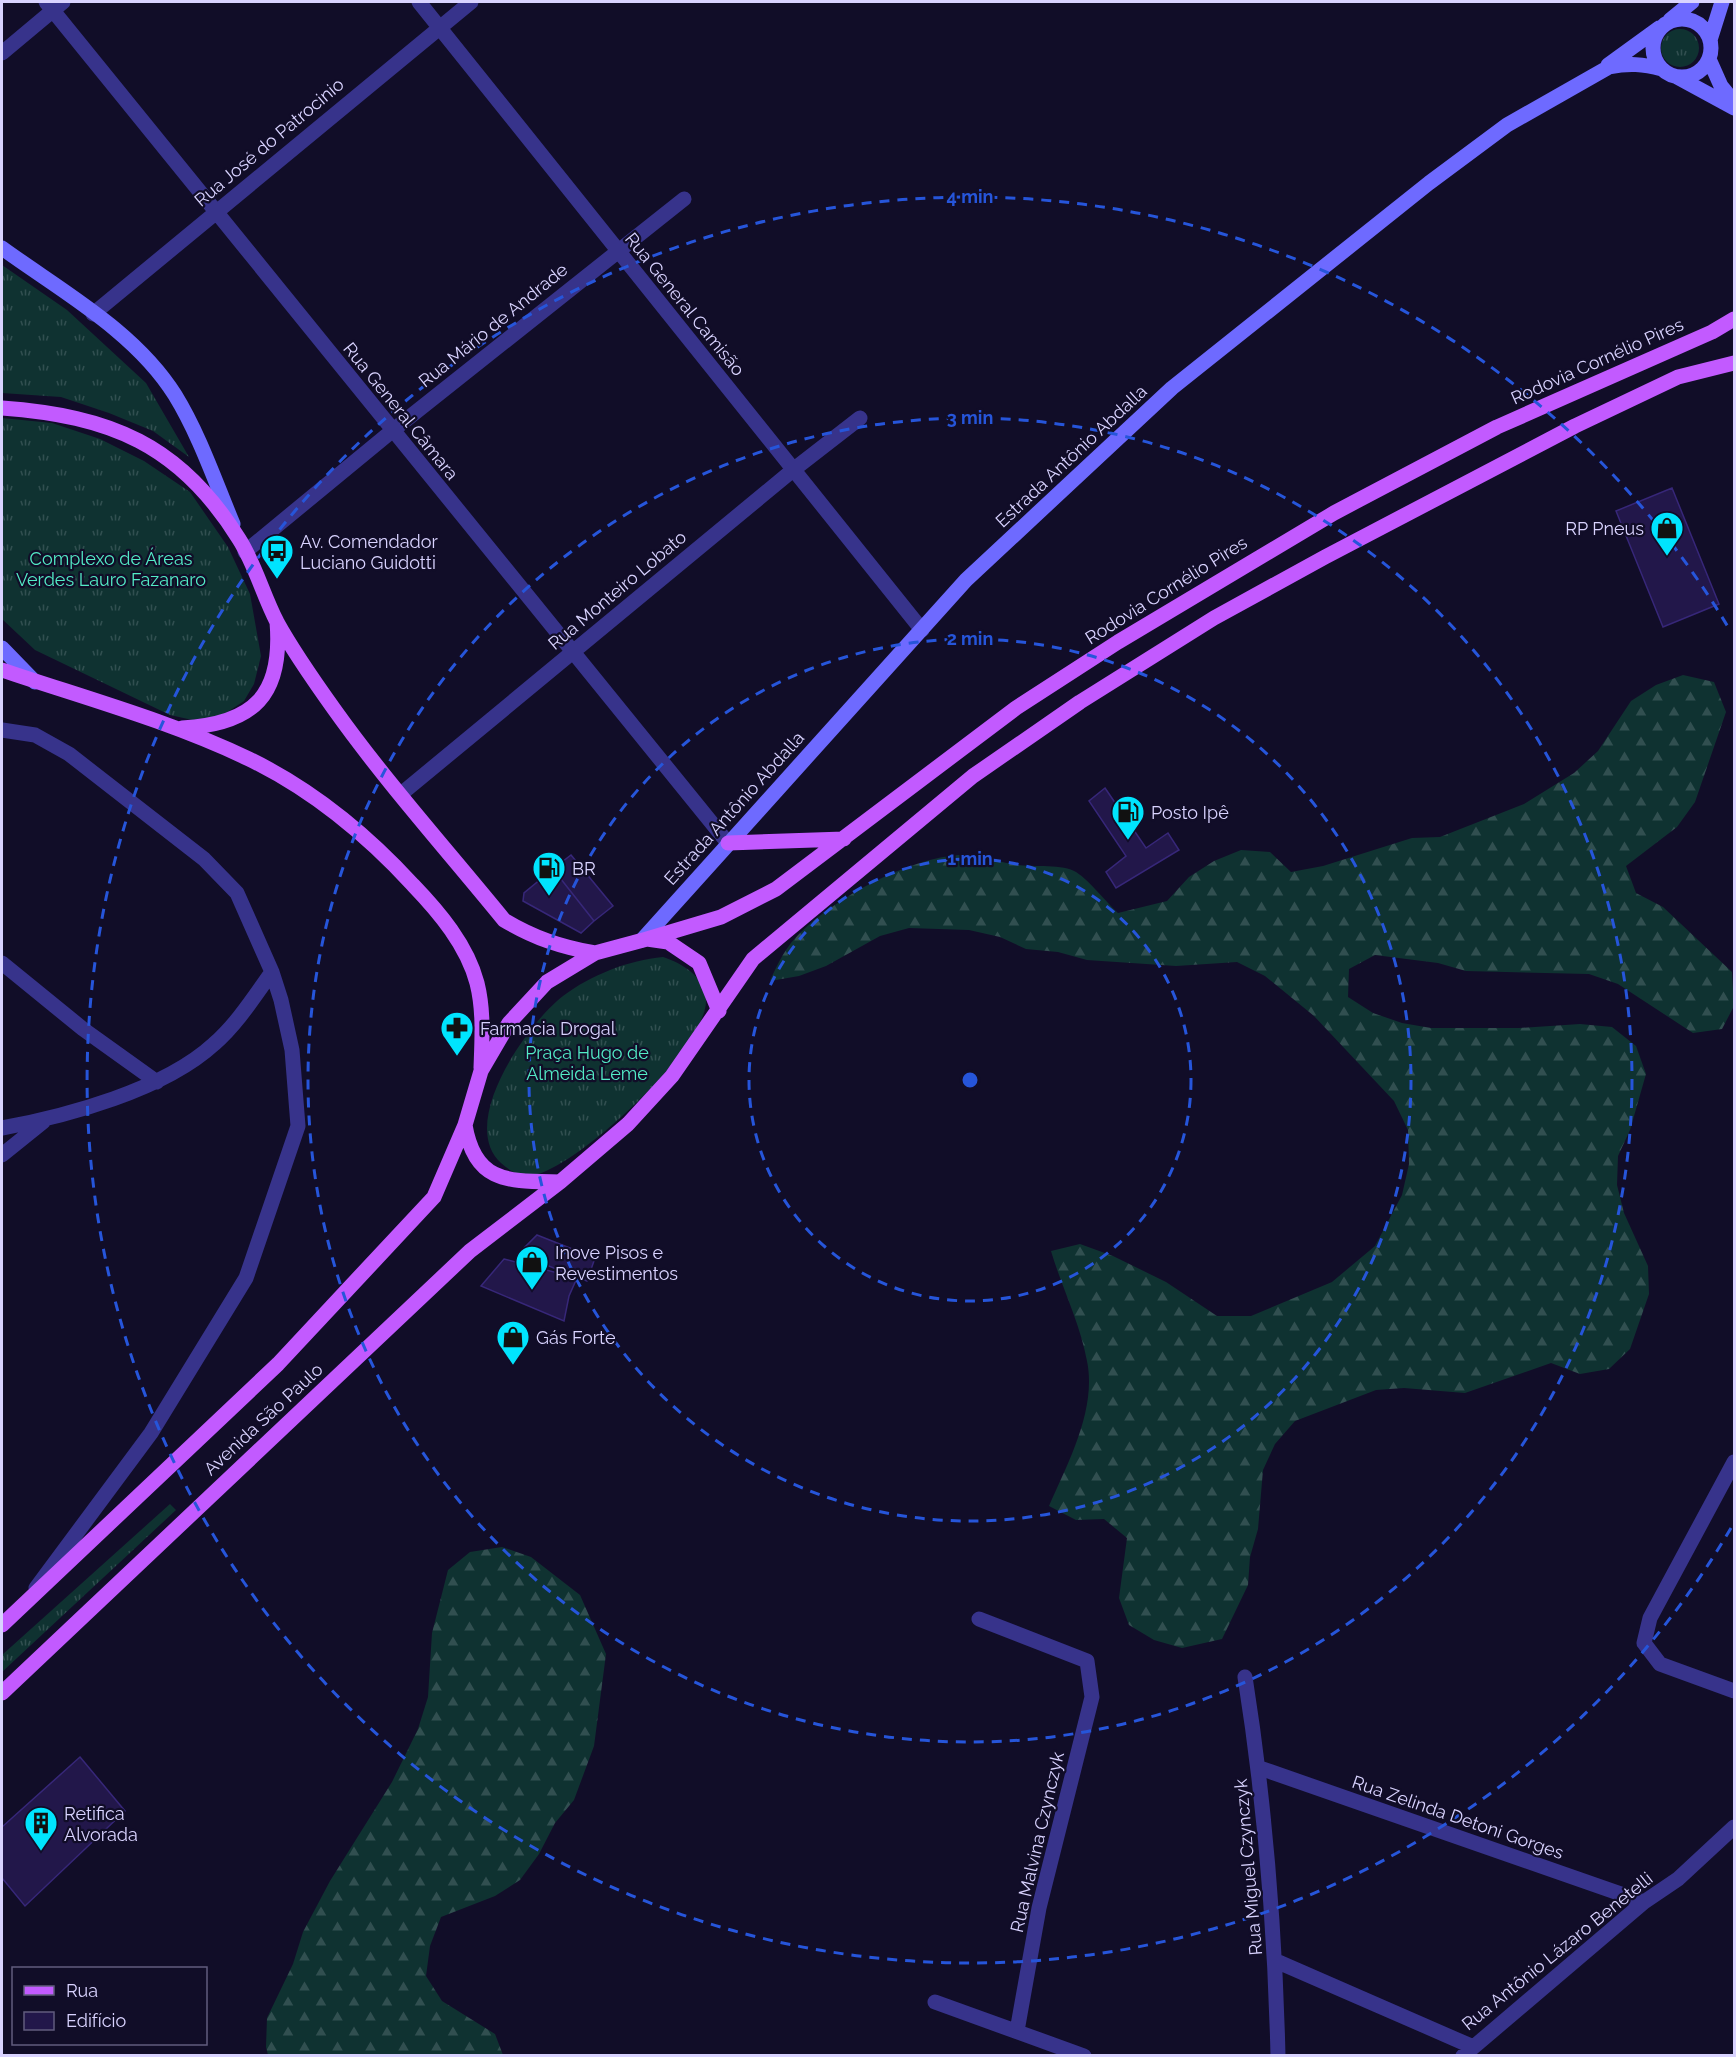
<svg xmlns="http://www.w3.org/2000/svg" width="1736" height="2057" font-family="Raleway,sans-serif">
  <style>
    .grass { fill: url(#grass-tufts) }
    .forest { fill: url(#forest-firs) }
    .building { fill: #22174a; stroke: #372779; stroke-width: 1.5 }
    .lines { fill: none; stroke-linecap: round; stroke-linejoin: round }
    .street { stroke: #37338b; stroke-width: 15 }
    .secondary { stroke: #6e6aff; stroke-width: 15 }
    .primary { stroke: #c25aff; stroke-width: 15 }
    .ring { fill: none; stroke: #2655da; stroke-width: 3; stroke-dasharray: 10 8 }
    .labels { text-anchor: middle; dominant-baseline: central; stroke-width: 4.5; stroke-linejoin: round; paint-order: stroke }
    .street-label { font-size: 18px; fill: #d9d3ff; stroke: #110d28 }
    .poi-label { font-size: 18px; fill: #d9d3ff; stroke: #110d28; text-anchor: start }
    .park-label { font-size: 18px; fill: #53ebc6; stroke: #110d28 }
    .centre { fill: #2655da; stroke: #110d28; stroke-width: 3 }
    .ring-label { font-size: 18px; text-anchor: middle; font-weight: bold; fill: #2655da; stroke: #110d28; stroke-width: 4.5; stroke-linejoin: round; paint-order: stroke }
  </style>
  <defs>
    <pattern id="grass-tufts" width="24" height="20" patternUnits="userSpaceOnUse" patternTransform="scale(1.5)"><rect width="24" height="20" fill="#0f3231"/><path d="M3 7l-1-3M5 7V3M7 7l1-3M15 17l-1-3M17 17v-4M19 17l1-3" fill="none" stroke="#314f50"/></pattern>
    <pattern id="forest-firs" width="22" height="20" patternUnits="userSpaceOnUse" patternTransform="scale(1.5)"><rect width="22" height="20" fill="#0f3231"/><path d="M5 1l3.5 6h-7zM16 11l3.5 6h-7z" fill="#314f50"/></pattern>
  </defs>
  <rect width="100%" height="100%" fill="#110d28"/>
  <path class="grass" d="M1661 48a19 19 0 1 1 38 0a19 19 0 1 1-38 0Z
    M2 265 67 310 146 383 189 457 153 431 109 413 61 397 2 393Z
    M2 418 52 423 100 439 144 461 190 492 228 547 250 594 261 656 254 684 244 701 220 717 197 721 170 715 35 650 2 619Z
    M663 957C682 963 705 977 706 999 709 1046 578 1167 534 1175 520 1177 511 1172 501 1163 457 1123 528 1023 563 996 591 975 629 960 663 957Z
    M170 1504 176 1510 2 1672V1655Z"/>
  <path class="forest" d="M1683 675 1714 682 1726 712 1695 802 1677 827 1626 866 1636 893 1663 907 1732 972 1734 1006 1722 1029 1693 1033 1618 984 1589 974 1466 971 1438 963 1375 955 1349 969 1348 997 1373 1013 1402 1023 1431 1028H1519L1580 1024 1612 1027 1636 1046 1646 1074 1630 1130 1618 1156 1617 1185 1624 1213 1648 1266 1649 1294 1630 1349 1609 1369 1580 1374 1551 1363 1465 1393 1404 1388 1376 1390 1295 1421 1275 1444 1263 1470 1258 1529 1250 1557 1248 1585 1222 1639 1182 1648 1154 1640 1129 1625 1119 1598 1127 1538 1104 1519 1076 1520 1049 1506C1068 1463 1097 1409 1087 1361 1080 1323 1062 1288 1051 1251L1080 1244 1113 1256 1166 1282 1217 1316H1251L1332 1282 1375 1246 1402 1195 1409 1164 1408 1130 1394 1101 1314 1016 1265 976 1237 962 1176 966 1087 960 1058 952 1026 949 1000 937 969 930 909 928 880 936 826 966 799 976 770 981C778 963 786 946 801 932 837 897 909 858 959 855 980 854 997 862 1017 865 1032 867 1064 864 1076 872 1091 882 1104 900 1118 913L1167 901 1189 877 1214 861 1241 850 1270 852 1291 872 1323 866 1412 838 1440 837 1524 804 1574 773 1598 751 1631 701 1656 685Z
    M502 1547 531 1557 580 1595 606 1654 594 1746 574 1800 555 1823 539 1854 520 1880 495 1896 441 1917 430 1946 426 1976 442 2001 495 2034 503 2055H268L266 2047 267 2018 293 1964 303 1932 330 1881 392 1782 418 1729 428 1697 432 1633 448 1570 470 1552Z"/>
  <path class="building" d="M1672 488 1719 604 1663 627 1616 511Z
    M1105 788 1146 848 1168 833 1179 850 1116 888 1106 872 1126 856 1089 801Z
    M571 855 613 906 594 921 553 869Z
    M553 869 594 921 581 933 523 901 524 893Z
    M537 1235 595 1258 587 1281 518 1254Z
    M504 1259 577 1278 569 1296 564 1321 481 1286Z
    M80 1757 125 1811 25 1906 2 1878V1827Z"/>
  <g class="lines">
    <path class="street" d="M46 2 728 843
      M419 2 922 630
      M2 53 63 2
      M93 314 471 2
      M245 552 392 431 684 199
      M2 730 35 735 69 754 204 859 237 893 272 972 281 1000 292 1050 298 1126 246 1278 151 1433 36 1588
      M401 794 793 470 860 418
      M2 963 83 1029 157 1082
      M2 1128C67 1116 164 1090 214 1044 237 1024 254 997 272 972
      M2 1155 43 1122
      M1734 1462 1650 1618 1644 1643 1660 1664 1734 1691
      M979 1619 1087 1661 1092 1697 1039 1908 1017 2031
      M1245 1677C1265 1803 1275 1929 1278 2056
      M1260 1768 1644 1902
      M1276 1961 1471 2046
      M935 2002 1084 2056
      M1463 2056 1644 1902 1678 1879 1734 1827"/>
    <path class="secondary" d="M1653 48a29 29 0 1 1 58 0a29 29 0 1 1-58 0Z
      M1670 20 1692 2
      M1710 40 1722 2
      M1709 59 1721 86 1734 102
      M1608 65 1659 28
      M1677 77 1734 108
      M2 248C61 291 135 331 175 395 199 434 215 481 233 524
      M2 648 35 682
      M642 940 966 580 1172 388 1429 183 1507 125 1609 67C1629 63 1643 64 1662 69"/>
    <path class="primary" d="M2 408C110 416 180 444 239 539 255 564 263 595 277 622 293 651 314 681 334 709 386 782 447 850 504 920 534 938 561 947 595 953
      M2 670C85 698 170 721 249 759 311 789 367 835 413 885 439 912 467 945 477 983 484 1011 482 1039 481 1068
      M182 728C254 724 283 695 277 622
      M728 843 844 839
      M647 939 721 917 776 889 1016 708 1118 642 1334 513 1497 427 1712 332 1734 319
      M465 1125C475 1184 509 1181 560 1182
      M2 1625 278 1364 434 1197 465 1125 481 1071 509 1023 547 982 595 953 647 939 668 942 699 963 719 1011
      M2 1693 470 1251 560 1182 628 1124 672 1076 753 959 973 776 1080 702 1214 618 1325 557 1575 426 1678 377 1734 363"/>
  </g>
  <g class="ring">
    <circle cx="970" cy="1080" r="221"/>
    <circle cx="970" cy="1080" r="441"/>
    <circle cx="970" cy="1080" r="662"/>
    <path d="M1731 1528A883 883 0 1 1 1731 632"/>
  </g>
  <defs>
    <g id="shop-pin" transform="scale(1.725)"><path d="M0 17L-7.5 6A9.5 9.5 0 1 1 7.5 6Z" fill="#00e4fe" stroke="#110d28"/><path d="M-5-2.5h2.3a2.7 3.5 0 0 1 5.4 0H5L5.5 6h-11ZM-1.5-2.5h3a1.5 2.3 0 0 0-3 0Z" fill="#111"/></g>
    <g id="bus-pin" transform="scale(1.725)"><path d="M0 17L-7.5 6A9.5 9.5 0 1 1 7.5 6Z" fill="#00e4fe" stroke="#110d28"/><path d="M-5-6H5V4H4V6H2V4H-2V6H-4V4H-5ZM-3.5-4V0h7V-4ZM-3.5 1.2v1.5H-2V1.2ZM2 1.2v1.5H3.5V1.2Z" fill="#111"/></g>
    <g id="fuel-pin" transform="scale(1.725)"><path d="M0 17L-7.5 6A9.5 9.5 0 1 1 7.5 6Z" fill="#00e4fe" stroke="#110d28"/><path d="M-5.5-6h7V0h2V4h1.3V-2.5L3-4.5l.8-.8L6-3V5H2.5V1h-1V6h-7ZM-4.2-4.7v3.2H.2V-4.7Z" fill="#111"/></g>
    <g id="pharmacy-pin" transform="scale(1.725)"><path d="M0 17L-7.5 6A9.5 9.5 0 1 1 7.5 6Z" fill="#00e4fe" stroke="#110d28"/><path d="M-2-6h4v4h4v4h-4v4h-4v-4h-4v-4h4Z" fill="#111"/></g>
    <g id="building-pin" transform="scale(1.725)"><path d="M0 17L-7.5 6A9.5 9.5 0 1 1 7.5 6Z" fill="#00e4fe" stroke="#110d28"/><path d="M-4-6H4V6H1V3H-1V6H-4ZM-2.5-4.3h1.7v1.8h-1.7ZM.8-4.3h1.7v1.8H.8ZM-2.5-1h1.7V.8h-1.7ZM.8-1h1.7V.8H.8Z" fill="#111"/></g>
  </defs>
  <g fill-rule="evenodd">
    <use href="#shop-pin" x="1667" y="528"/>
    <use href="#bus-pin" x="277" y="551"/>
    <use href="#fuel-pin" x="1128" y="812"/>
    <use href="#fuel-pin" x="549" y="868"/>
    <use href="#pharmacy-pin" x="457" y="1028"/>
    <use href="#shop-pin" x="532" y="1262"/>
    <use href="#shop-pin" x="513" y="1337"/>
    <use href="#building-pin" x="41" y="1823"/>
  </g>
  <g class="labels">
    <g class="street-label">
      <text transform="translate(269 142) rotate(-40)">Rua José do Patrocinio</text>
      <text transform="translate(685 304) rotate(51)">Rua General Camisão</text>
      <text transform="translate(493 325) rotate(-39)">Rua Mário de Andrade</text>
      <text transform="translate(1597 361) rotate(-24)">Rodovia Cornélio Pires</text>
      <text transform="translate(401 411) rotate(51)">Rua General Câmara</text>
      <text transform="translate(1071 456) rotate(-43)">Estrada Antônio Abdalla</text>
      <text transform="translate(617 590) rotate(-40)">Rua Monteiro Lobato</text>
      <text transform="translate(1166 590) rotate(-32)">Rodovia Cornélio Pires</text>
      <text transform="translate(734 808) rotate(-48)">Estrada Antônio Abdalla</text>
      <text transform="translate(263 1419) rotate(-43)">Avenida São Paulo</text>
      <text transform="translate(1458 1817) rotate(19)">Rua Zelinda Detoni Gorges</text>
      <text transform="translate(1037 1842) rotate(-77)">Rua Malvina Czynczyk</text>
      <text transform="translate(1248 1867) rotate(-95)">Rua Miguel Czynczyk</text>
      <text transform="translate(1557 1951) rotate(-39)">Rua Antônio Lázaro Benetelli</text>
    </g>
    <g class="poi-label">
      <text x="1644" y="528" text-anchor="end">RP Pneus</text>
      <text x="300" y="541">Av. Comendador<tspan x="300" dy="21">Luciano Guidotti</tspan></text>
      <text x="1151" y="812">Posto Ipê</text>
      <text x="572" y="868">BR</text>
      <text x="480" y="1028">Farmacia Drogal</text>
      <text x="555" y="1252">Inove Pisos e<tspan x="555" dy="21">Revestimentos</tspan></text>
      <text x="536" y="1337">Gás Forte</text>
      <text x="64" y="1813">Retifica<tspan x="64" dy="21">Alvorada</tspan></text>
    </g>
    <g class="park-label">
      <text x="111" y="558">Complexo de Áreas<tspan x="111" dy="21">Verdes Lauro Fazanaro</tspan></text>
      <text x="587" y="1052">Praça Hugo de<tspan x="587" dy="21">Almeida Leme</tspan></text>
    </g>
  </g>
  <circle cx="970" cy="1080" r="9" class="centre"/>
  <g class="ring-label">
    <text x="970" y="203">4 min</text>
    <text x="970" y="424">3 min</text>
    <text x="970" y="645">2 min</text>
    <text x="970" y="865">1 min</text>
  </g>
  <rect width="1736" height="2057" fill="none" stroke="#d9d3ff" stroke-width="6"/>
  <rect x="12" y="1967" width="195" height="78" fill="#110d28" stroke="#615c7e" stroke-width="1.5"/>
  <rect x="24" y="1986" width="30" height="9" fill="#c25aff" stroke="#615c7e" stroke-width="1.5"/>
  <text x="66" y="1997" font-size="18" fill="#d9d3ff">Rua</text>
  <rect x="24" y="2012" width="30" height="18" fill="#22174a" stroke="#615c7e" stroke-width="1.5"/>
  <text x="66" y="2027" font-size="18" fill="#d9d3ff">Edifício</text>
</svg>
